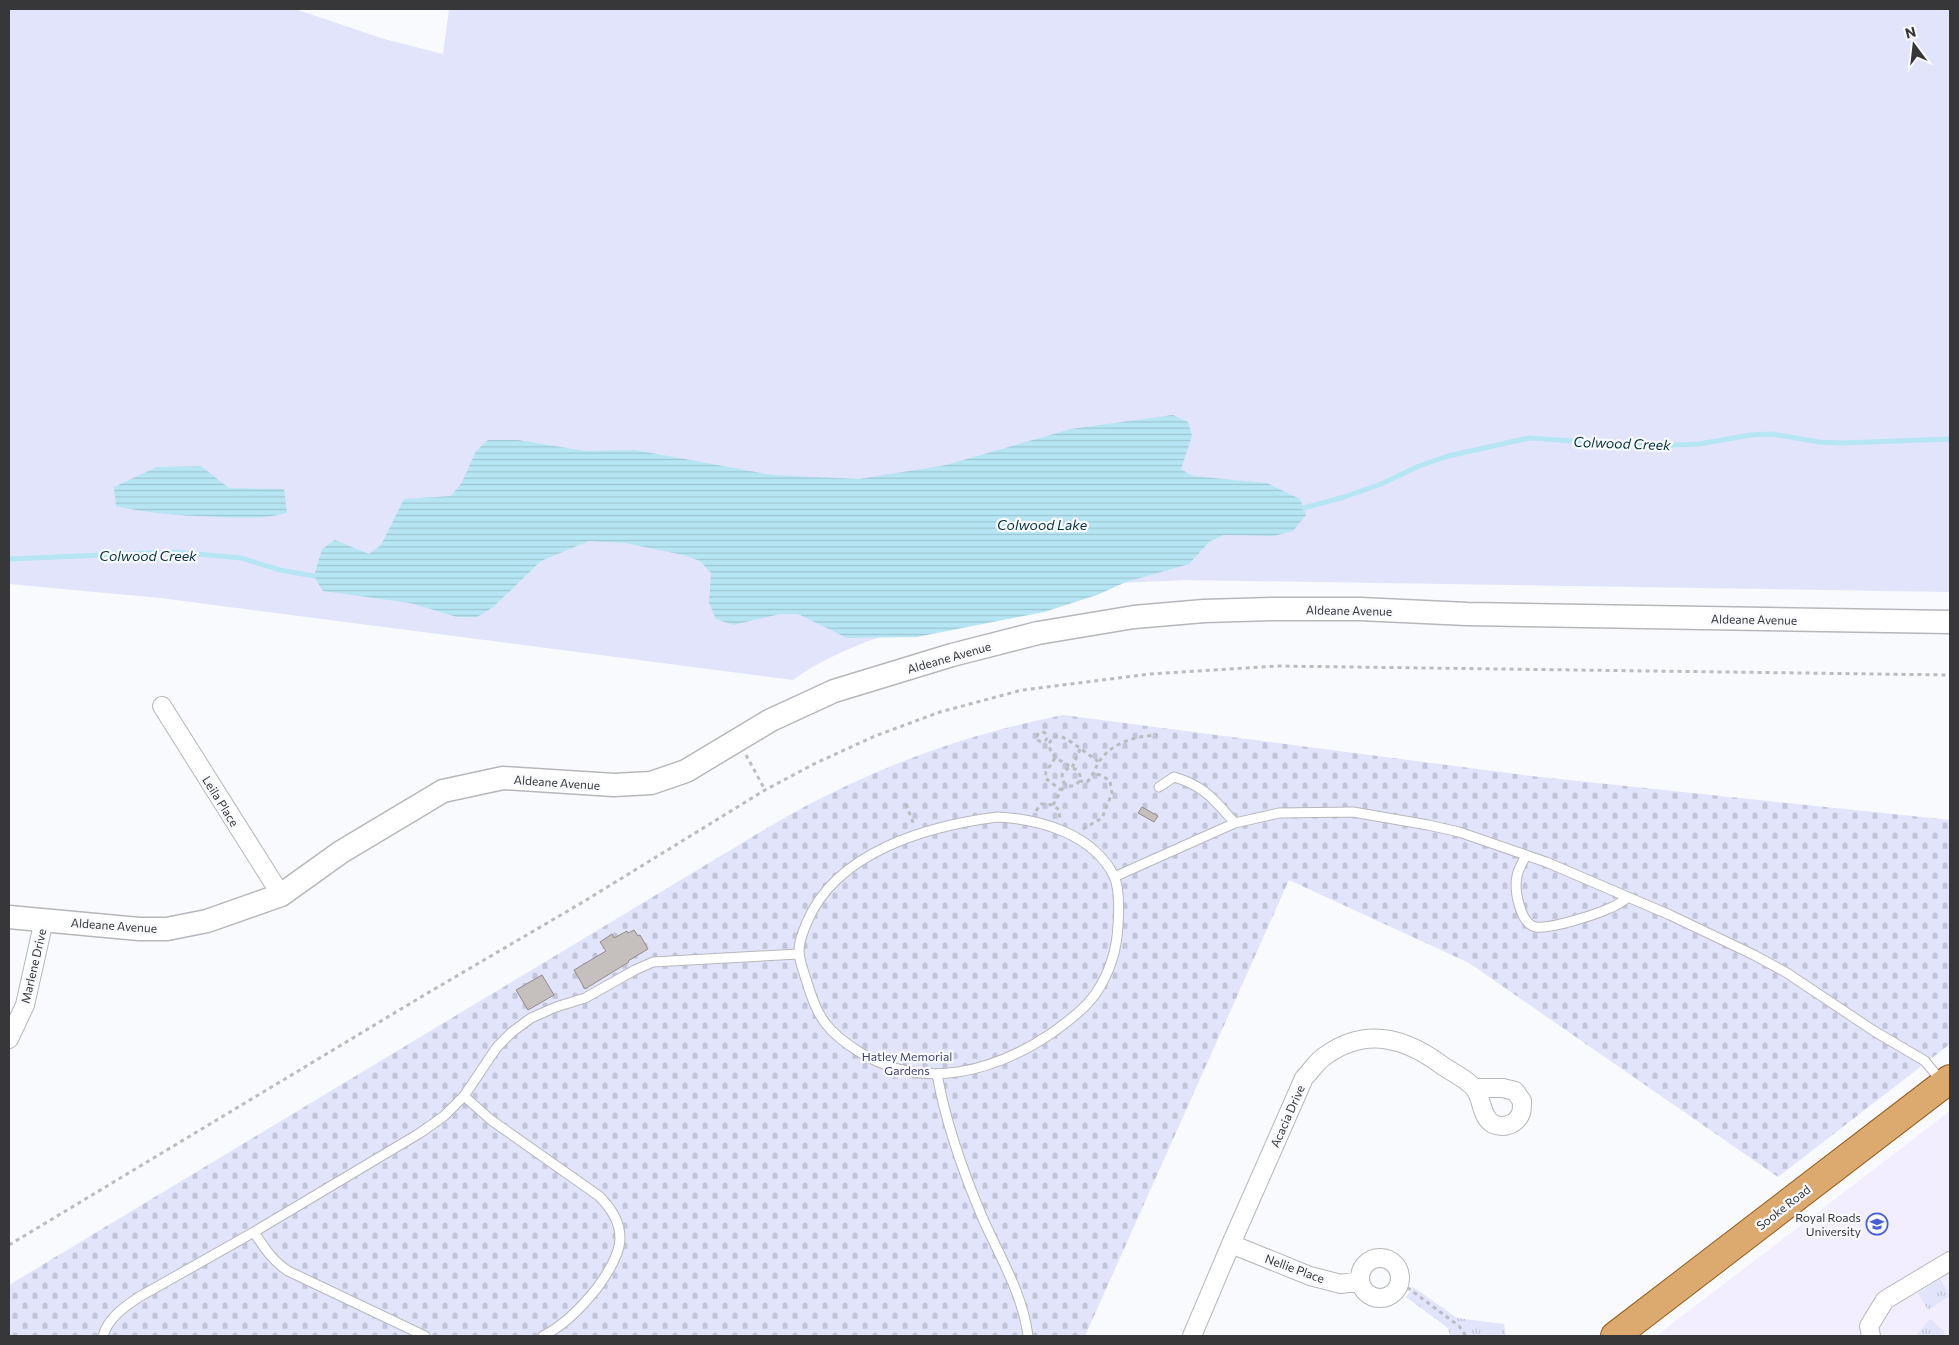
<svg xmlns="http://www.w3.org/2000/svg" width="1959" height="1345" font-family="Commissioner,sans-serif">
  <style>
    .education { fill: #f2edff }
    .grass { fill: #e2e4fc }
    .cemetery { fill: url(#cemetery-stones) }
    .park { fill: url(#park-tufts) }
    .water { fill: url(#water-rules) }
    .lines { fill: none; stroke-linecap: round; stroke-linejoin: round }
    .stream { stroke: #b6e6f3; stroke-width: 5 }
    .building { fill: #c5c0be; stroke: #918c8a }
    .service-casing { stroke: #b7b7bb; stroke-width: 11 }
    .minor-casing { stroke: #b7b7bb; stroke-width: 20 }
    .tertiary-casing { stroke: #b7b7bb; stroke-width: 25 }
    .primary-casing { stroke: #935d1d; stroke-width: 30 }
    .path { stroke: #bbbcbf; stroke-width: 3; stroke-dasharray: 4 4; stroke-linecap: butt }
    .service { stroke: #fff; stroke-width: 9 }
    .minor { stroke: #fff; stroke-width: 18 }
    .tertiary { stroke: #fff; stroke-width: 22 }
    .primary { stroke: #dcaa6e; stroke-width: 28 }
    .labels { text-anchor: middle; dominant-baseline: central; stroke-width: 4.5; stroke-linejoin: round; paint-order: stroke }
    .street-label { font-size: 12px; fill: #373739; stroke: #f9fafe }
    .park-label { font-size: 12px; fill: #434274; stroke: #f9fafe }
    .poi-label { font-size: 12px; fill: #373739; stroke: #f9fafe; text-anchor: end }
    .water-label { font-size: 14px; font-style: italic; fill: #03313b; stroke: #f9fafe }
  </style>
  <defs>
    <pattern id="cemetery-stones" width="16" height="16" patternUnits="userSpaceOnUse" patternTransform="scale(1.25)"><rect width="16" height="16" fill="#e2e4fc"/><path d="M2 7V4a2 2 0 0 1 4 0v3zM10 15v-3a2 2 0 0 1 4 0v3z" fill="#c2c4d9"/></pattern>
    <pattern id="park-tufts" width="24" height="20" patternUnits="userSpaceOnUse" patternTransform="scale(1.25)"><rect width="24" height="20" fill="#e2e4fc"/><path d="M3 7l-1-3M5 7V3M7 7l1-3M15 17l-1-3M17 17v-4M19 17l1-3" fill="none" stroke="#c2c4d9"/></pattern>
    <pattern id="water-rules" width="6" height="5" patternUnits="userSpaceOnUse" patternTransform="scale(1.25)"><rect width="6" height="5" fill="#b6e6f3"/><path d="M0 2.5h6" fill="none" stroke="#9dc6d1"/></pattern>
  </defs>
  <rect width="100%" height="100%" fill="#f9fafe"/>
  <path class="education" d="M1950 1111V1336H1656Z"/>
  <path class="grass" d="M9 9H295L384 39 443 54 449 9H1950V592L1183 580C1152 582 1122 582 1092 586 1065 589 1037 598 1010 604 939 619 854 636 793 680L160 598 9 584Z"/>
  <path class="cemetery" d="M1063 715 1531 776 1950 820V1044L1778 1177 1469 963 1289 880 1085 1336H9V1285L772 825C865 771 957 736 1063 715Z"/>
  <path class="park" d="M1940 1279 1950 1296 1928 1310 1918 1293Z
    M1413 1287 1457 1318 1504 1324 1506 1336H1450L1448 1328 1406 1297Z
    M1930 1319 1945 1332 1942 1336H1916Z"/>
  <path class="water" d="M1173 415 1188 422 1192 436 1181 469 1192 476 1267 483 1300 499 1306 515 1293 531 1274 536 1224 535 1210 541 1189 564 1126 582 1097 595 1044 612 917 637 847 638 798 614H780L733 625 716 619 709 603 711 573 700 561 683 555 625 543 589 541 541 561 492 608 477 617H457L410 603 323 591 314 576 322 549 335 540 369 554 381 545 404 499 451 496 462 482 476 451 488 440H518L585 451 635 450 772 475 859 479 946 465 1071 429Z
    M201 466 229 488 284 489 287 513C263 519 246 518 222 517 186 516 151 514 116 506L114 487 157 467Z"/>
  <g class="lines">
    <path class="stream" d="M1304 508 1344 497 1381 484 1419 466 1448 456 1529 438 1650 446 1699 444 1750 435 1772 434 1819 442 1842 443 1950 439
      M9 559 174 552 241 558 280 570 314 576"/>
  </g>
  <path class="building" d="M1142 807 1158 816 1154 822 1138 813Z
    M634 930 638 936 640 935 648 949 628 961 629 962 585 989 574 970 606 951 600 942 612 934 614 938 627 931 628 933Z
    M542 975 554 995 528 1010 516 990Z"/>
  <g class="lines">
    <g class="service-casing">
      <path id="service" d="M1159 787 1174 777C1205 786 1214 800 1235 823
        M997 817C1040 819 1093 834 1114 876 1120 889 1119 910 1118 925 1117 950 1110 972 1096 993 1085 1009 1067 1022 1052 1033 994 1072 924 1091 861 1053 848 1045 835 1036 826 1024 814 1009 809 988 803 970 796 950 799 941 807 922 837 851 928 826 997 817Z
        M1526 855C1523 862 1518 869 1517 876 1514 890 1520 924 1536 927 1551 929 1595 915 1610 908 1616 906 1621 902 1627 898
        M1114 877 1235 823 1279 813 1353 812 1428 825 1459 832 1546 862 1670 915 1754 955 1787 973 1874 1031 1925 1061 1942 1082
        M937 1074C946 1125 963 1172 983 1219 1000 1257 1023 1295 1028 1336
        M464 1096 491 1120 599 1196C632 1229 622 1254 597 1288 582 1307 565 1325 543 1336
        M254 1232C264 1248 273 1261 288 1271L425 1336
        M103 1336C108 1318 124 1307 139 1297L254 1232 420 1133 444 1116 464 1096 497 1047 512 1032 531 1018 556 1007 585 998 635 970 653 962 798 954"/>
    </g>
    <g class="minor-casing">
      <path id="minor" d="M162 706 281 895
        M9 1039 25 1005 44 920
        M1231 1244 1310 1276 1341 1284 1360 1281
        M1360 1278a20 20 0 1 1 40 0a20 20 0 1 1-40 0Z
        M1192 1336 1231 1244 1304 1078C1311 1071 1317 1061 1325 1056 1366 1026 1406 1038 1443 1066 1452 1072 1468 1080 1474 1088 1483 1098 1480 1116 1493 1124 1504 1129 1517 1124 1521 1113 1522 1110 1522 1105 1522 1101L1515 1091 1503 1088H1475
        M1871 1336 1869 1326 1885 1300 1950 1261"/>
    </g>
    <g class="tertiary-casing">
      <path id="tertiary" d="M9 917 139 929H167L207 921 281 895 341 852 443 791 503 778 614 785 651 783 686 771 771 720 834 691 952 655 1038 633 1134 617 1204 611 1272 609H1360L1467 614 1950 622"/>
    </g>
    <g class="primary-casing">
      <path id="primary" d="M1615 1336 1950 1079"/>
    </g>
    <path class="path" d="M1037 737a5 5 0 1 1 10 0a5 5 0 1 1-10 0Z
      M1080 749 1072 768C1062 760 1051 759 1049 744 1051 740 1053 736 1058 736 1066 736 1091 757 1099 762
      M746 755 765 790
      M1055 758 1046 772 1045 778 1061 790
      M1062 777a9 9 0 1 1 18 0a9 9 0 1 1-18 0Z
      M1079 781 1087 782C1093 776 1095 768 1099 762 1112 742 1136 736 1158 735
      M906 804 914 825
      M1053 805 1065 784
      M1036 811 1041 804 1053 805 1059 810 1060 819
      M1083 829 1102 818 1112 793 1110 781 1101 775 1093 774
      M9 1245 426 994 583 902 765 790 816 763 875 736 940 712 1022 690 1150 674 1277 666 1950 675
      M1400 1284 1408 1288 1459 1326 1466 1336"/>
    <use href="#service" class="service"/>
    <use href="#minor" class="minor"/>
    <use href="#tertiary" class="tertiary"/>
    <use href="#primary" class="primary"/>
  </g>
  <defs>
    <g id="university-ring" transform="scale(1.125)"><circle r="9.5" fill="#f9fafe" stroke="#4560d4" stroke-width="1.5"/><path d="M0-5L7-2L0 1L-7-2ZM-4 1L0 2.5L4 1V4Q0 6-4 4Z" fill="#4560d4"/></g>
  </defs>
  <g fill-rule="evenodd">
    <use href="#university-ring" x="1877" y="1224"/>
  </g>
  <g class="labels">
    <g class="street-label">
      <text transform="translate(1349 610) rotate(1)">Aldeane Avenue</text>
      <text transform="translate(1754 619) rotate(1)">Aldeane Avenue</text>
      <text transform="translate(949 657) rotate(-16)">Aldeane Avenue</text>
      <text transform="translate(557 782) rotate(4)">Aldeane Avenue</text>
      <text transform="translate(221 801) rotate(58)">Leila Place</text>
      <text transform="translate(114 925) rotate(4)">Aldeane Avenue</text>
      <text transform="translate(33 966) rotate(-77)">Marlene Drive</text>
      <text transform="translate(1287 1116) rotate(-66)">Acacia Drive</text>
      <text transform="translate(1783 1207) rotate(-38)">Sooke Road</text>
      <text transform="translate(1295 1268) rotate(20)">Nellie Place</text>
    </g>
    <g class="park-label">
      <text x="907" y="1056">Hatley Memorial<tspan x="907" dy="14">Gardens</tspan></text>
    </g>
    <g class="poi-label">
      <text x="1861" y="1217">Royal Roads<tspan x="1861" dy="14">University</tspan></text>
    </g>
    <g class="water-label">
      <text transform="translate(1622 443) rotate(2)">Colwood Creek</text>
      <text x="1042" y="524">Colwood Lake</text>
      <text x="148" y="555">Colwood Creek</text>
    </g>
  </g>
  <rect width="1959" height="1345" fill="none" stroke="#373739" stroke-width="20"/>
  <g transform="translate(1914 45) rotate(345)" stroke="#f9fafe" stroke-width="4" paint-order="stroke">
  <path d="M0-4L9 19L0 12L-9 19Z" fill="#373739"/>
  <text y="-8" font-size="14" font-weight="bold" text-anchor="middle" fill="#373739">N</text>
  </g>
</svg>
